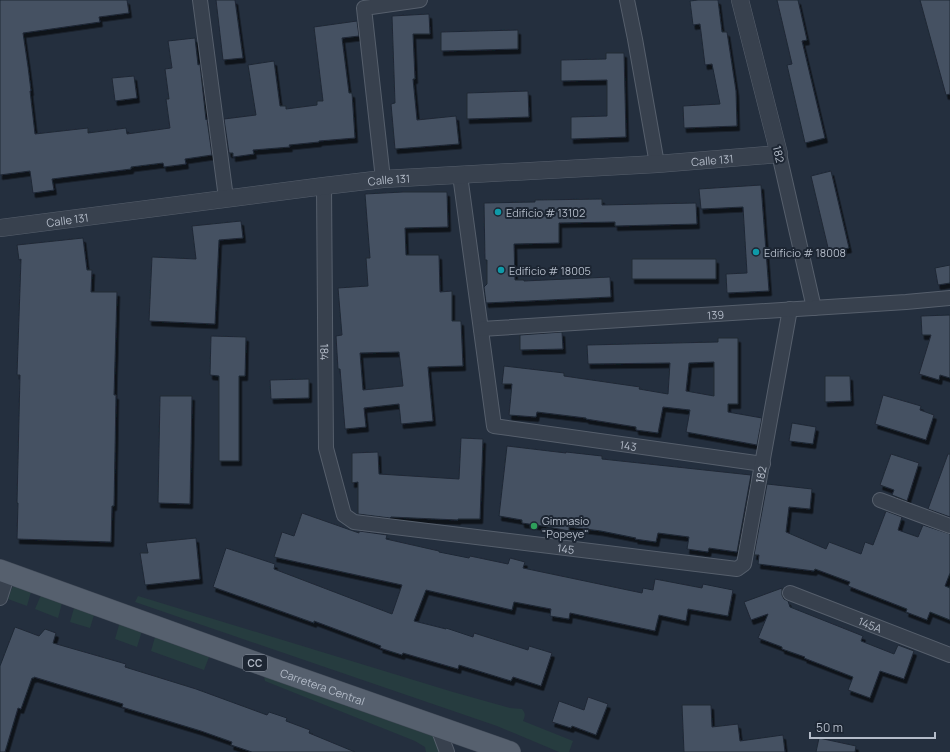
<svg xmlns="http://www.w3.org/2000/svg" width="950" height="752" font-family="Manrope,sans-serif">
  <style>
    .green { fill: #263c3f }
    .building { fill: #455162; stroke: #1f2835; fill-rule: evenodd; filter: url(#shadow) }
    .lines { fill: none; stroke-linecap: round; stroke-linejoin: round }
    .minor-casing { stroke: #565f6c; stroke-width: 16 }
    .tertiary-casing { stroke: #565f6c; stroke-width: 18 }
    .primary-casing { stroke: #414a57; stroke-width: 22 }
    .minor { stroke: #38414e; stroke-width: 14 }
    .tertiary { stroke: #38414e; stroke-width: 17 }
    .primary { stroke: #56606e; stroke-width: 21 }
    .culture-dot { fill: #0f9aa8; stroke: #1d2633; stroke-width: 1.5 }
    .leisure-dot { fill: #2e9e5b; stroke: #1d2633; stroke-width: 1.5 }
    .labels { text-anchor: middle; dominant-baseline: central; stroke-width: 4; stroke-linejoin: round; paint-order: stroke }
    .shield { fill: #1d2633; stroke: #878f9c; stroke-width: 1 }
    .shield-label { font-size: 10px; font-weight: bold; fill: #b4bcc9 }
    .street-label { font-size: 11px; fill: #b4bcc9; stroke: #1d2633 }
    .poi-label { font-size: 11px; fill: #b4bcc9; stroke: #1d2633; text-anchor: start }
  </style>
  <defs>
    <filter id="shadow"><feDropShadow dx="2.5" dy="4.5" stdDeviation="0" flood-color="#0009"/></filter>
  </defs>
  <rect width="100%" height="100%" fill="#242f3e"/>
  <path class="green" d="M14 586 31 592 27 606 8 599 12 588Z
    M41 595 62 603 58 618 35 609Z
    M138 596 453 692 510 708 522 709C526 714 525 716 523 721L573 741 569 752H559L497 726 135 602Z
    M76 607 94 615 90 628 70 622 74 608Z
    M121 624 142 631 137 647 115 639 119 625Z
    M155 637 209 657 204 670 151 651Z
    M264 676 435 735 440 752H426L425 747 415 741 265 681Z"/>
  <path class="building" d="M0 0H127L129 13 99 17 100 22 23 33 28 67 31 91H30L35 134 88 128V133L126 128 127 134 170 128 166 99H169L165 69 172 68 168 41 195 38 198 65 200 64 206 120 207 119 212 155 185 159 186 164 164 167 163 163 131 167V169L52 179 54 190 33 193 30 171 0 175Z
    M216 0H235L243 58 223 60Z
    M698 0H718L722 32H727L736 91 737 126 684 128 683 106 720 104 712 64 705 65 700 24 693 25 690 1Z
    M777 0H798L807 40 802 41 825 138 805 143 787 65 792 64Z
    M920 0H950V94L946 95Z
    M429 14 430 34H413L415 79H413L417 120 456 116 459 144 395 149 391 104 395 103 392 16Z
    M357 21 359 36 342 38 349 93H352L355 138 319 141V142L289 145 290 147 253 150 254 154 233 157V153H229L224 119 256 115 248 65 274 61 280 106H286V109L317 105V101H323L314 27Z
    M518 30V49L441 51V32Z
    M606 53H624L626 137 571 139V117L607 116V80L561 81V60L606 59Z
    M134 76 137 98 115 101 112 78Z
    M528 91 529 117 467 119V93Z
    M831 171 849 248 829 252 811 176Z
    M761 185 769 291 727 293 726 274 747 273 743 207 701 209 699 189Z
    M403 192H447L448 227 405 228 406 255H439L440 292 452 291V321H461L463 366 428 367 433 421 401 424 399 404 364 408 366 427 345 429 340 369H338L336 336 342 335 338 288 368 286 366 258H370L365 194ZM399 352 403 386 363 390 360 353Z
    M602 199V205L696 203 697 224 615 226V222L559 223V243L514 244 515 280H524V281L610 277 611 297 486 303 484 287 487 284V260H485L484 203 535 202V200Z
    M241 221 243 238 219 240 215 324 149 321 152 257 196 259 192 226Z
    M83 238 87 270H92L91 292H117L114 395H116L114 506H112L111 542 17 539 18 503H17L20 375H17L21 259 19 260 17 245Z
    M632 259H716V279H632Z
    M950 265V283L938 285 935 268Z
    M950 315V378L940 375 939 380 919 374 931 335H922L921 316Z
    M562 332 563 349 520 350V335Z
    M211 336 246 337 245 376H239V461H219V376L210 375Z
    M718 338H738V404H728V412L762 418 757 445 686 432 690 410 663 407 658 433 636 430V427L586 419V418L537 412 536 417 509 415 512 384H502L504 366 564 373V376L640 387 639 389 668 394 670 363 588 364 587 345 718 342ZM714 362V396L686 391 689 363Z
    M825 376H850L851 401 825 402Z
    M309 379V398L271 399 270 380Z
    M883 395 921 406 920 410 934 415 926 440 875 424Z
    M160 396H192L190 504 158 503Z
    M792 423 816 427 813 444 789 441Z
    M461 438 483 439 480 519H458V520L391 517 390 518 358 514V482L352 483V453L378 452 379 474 459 479Z
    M507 446 566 453V452L602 456V459L751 475 737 552 709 548 708 552 687 549 689 537 658 533 656 542 635 539 636 538 601 531 569 527V531L543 526 522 523V520L499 516Z
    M891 454 919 463 907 501 892 495 894 490 880 485Z
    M948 454H950V517L928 509Z
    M767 484 812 489 810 509 789 507 786 532 826 549 829 542 861 554 865 542 873 545 886 511 902 517 898 530 918 537 923 525 950 534V573L945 586 950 588V620L930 612 927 620 906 612 907 609 848 586 850 582 815 569 814 571 758 564 759 555H754Z
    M302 513 359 533V531L387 535 386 539 439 551V552L469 558 470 556 508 564 510 558 525 562 523 568 642 593 643 588 653 590 655 579 702 588 703 584 733 590 728 616 688 609 686 621 659 615 655 631 570 613 569 619 550 616 551 609 514 602 512 610 426 590 414 621 446 629V628L473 637 474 633 528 650 529 646 552 653 541 686 513 677 511 681 459 665 458 669 403 653 402 655 380 648 381 646 314 621V623L213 587 226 548 275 564 274 569 392 614 402 585 274 557 282 532 294 536Z
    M196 538 200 579 145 585 140 553H148L146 543Z
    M782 588V595L784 599 788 601 790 607 863 636 861 641 894 654 898 645 914 651 904 679 880 671 870 698 848 690 853 677 804 658 805 657 782 649V647L758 638 768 614 751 620 744 602Z
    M15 627 39 636 45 629 56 633 53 643 126 664 125 667 196 689 267 715 269 712 287 718 286 721 310 730 309 733 355 752H252L231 745 232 742 201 731 122 707 123 704 34 677V678H32L21 709 18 708 5 752H0V666Z
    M588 697 608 704 596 735 572 726 571 728 552 722 559 701 584 710Z
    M682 705H711L712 727 738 724 740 741 783 735 785 752H684Z
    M819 738 856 746 855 752H816Z"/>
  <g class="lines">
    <g class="minor-casing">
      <g id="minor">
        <path d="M200 0 226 198"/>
        <path d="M627 0 635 39 657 164"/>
        <path d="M779 154 814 308"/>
        <path id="s1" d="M460 175 494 426 763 464"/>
        <path d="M383 179 364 8 420 0"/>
        <path id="s2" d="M324 186 326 448 344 515 354 522 737 569 744 564 790 309"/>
        <path id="s3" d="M481 329 906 302 950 298"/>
        <path d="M880 500 950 526"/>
        <path id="s4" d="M790 593 950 655"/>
        <path d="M0 598 8 573"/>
        <path d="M438 728 447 752"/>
      </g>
    </g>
    <g class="tertiary-casing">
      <g id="tertiary">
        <path id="s5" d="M0 228 324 186 383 179 657 164 779 154 740 0"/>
      </g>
    </g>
    <g class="primary-casing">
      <g id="primary">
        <path id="s6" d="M0 570 271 668 510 752"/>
      </g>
    </g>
    <use href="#minor" class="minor"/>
    <use href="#tertiary" class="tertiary"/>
    <use href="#primary" class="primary"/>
  </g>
  <g class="culture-dot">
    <circle cx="498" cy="212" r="4"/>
    <circle cx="756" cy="252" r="4"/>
    <circle cx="501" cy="270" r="4"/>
  </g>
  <circle class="leisure-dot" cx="534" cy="526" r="4"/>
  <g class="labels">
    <rect class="shield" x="243" y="655" width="24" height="16" rx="3"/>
    <g class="shield-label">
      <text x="255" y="663">CC</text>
    </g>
    <g class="street-label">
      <text transform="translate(779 154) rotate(77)">182</text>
      <text stroke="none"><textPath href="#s5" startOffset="716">Calle 131</textPath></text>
      <text stroke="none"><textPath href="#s5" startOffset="392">Calle 131</textPath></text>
      <text stroke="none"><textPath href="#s5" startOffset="68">Calle 131</textPath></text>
      <text stroke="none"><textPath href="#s3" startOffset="235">139</textPath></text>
      <text stroke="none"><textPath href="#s2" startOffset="166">184</textPath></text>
      <text stroke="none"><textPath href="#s1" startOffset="389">143</textPath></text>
      <text stroke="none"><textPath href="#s2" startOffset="829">182</textPath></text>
      <text stroke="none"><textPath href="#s2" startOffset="557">145</textPath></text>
      <text stroke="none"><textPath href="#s4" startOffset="86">145A</textPath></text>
      <text stroke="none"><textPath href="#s6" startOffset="343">Carretera Central</textPath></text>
    </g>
    <g class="poi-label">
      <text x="506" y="212">Edificio # 13102</text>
      <text x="764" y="252">Edificio # 18008</text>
      <text x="509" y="270">Edificio # 18005</text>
      <text x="542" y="520">Gimnasio<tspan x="542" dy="13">"Popeye"</tspan></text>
    </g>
  </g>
  <path d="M810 732v6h125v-6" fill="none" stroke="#b4bcc9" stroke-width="2"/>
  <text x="816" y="732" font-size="12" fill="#b4bcc9" stroke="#1d2633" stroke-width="3" paint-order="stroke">50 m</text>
</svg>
